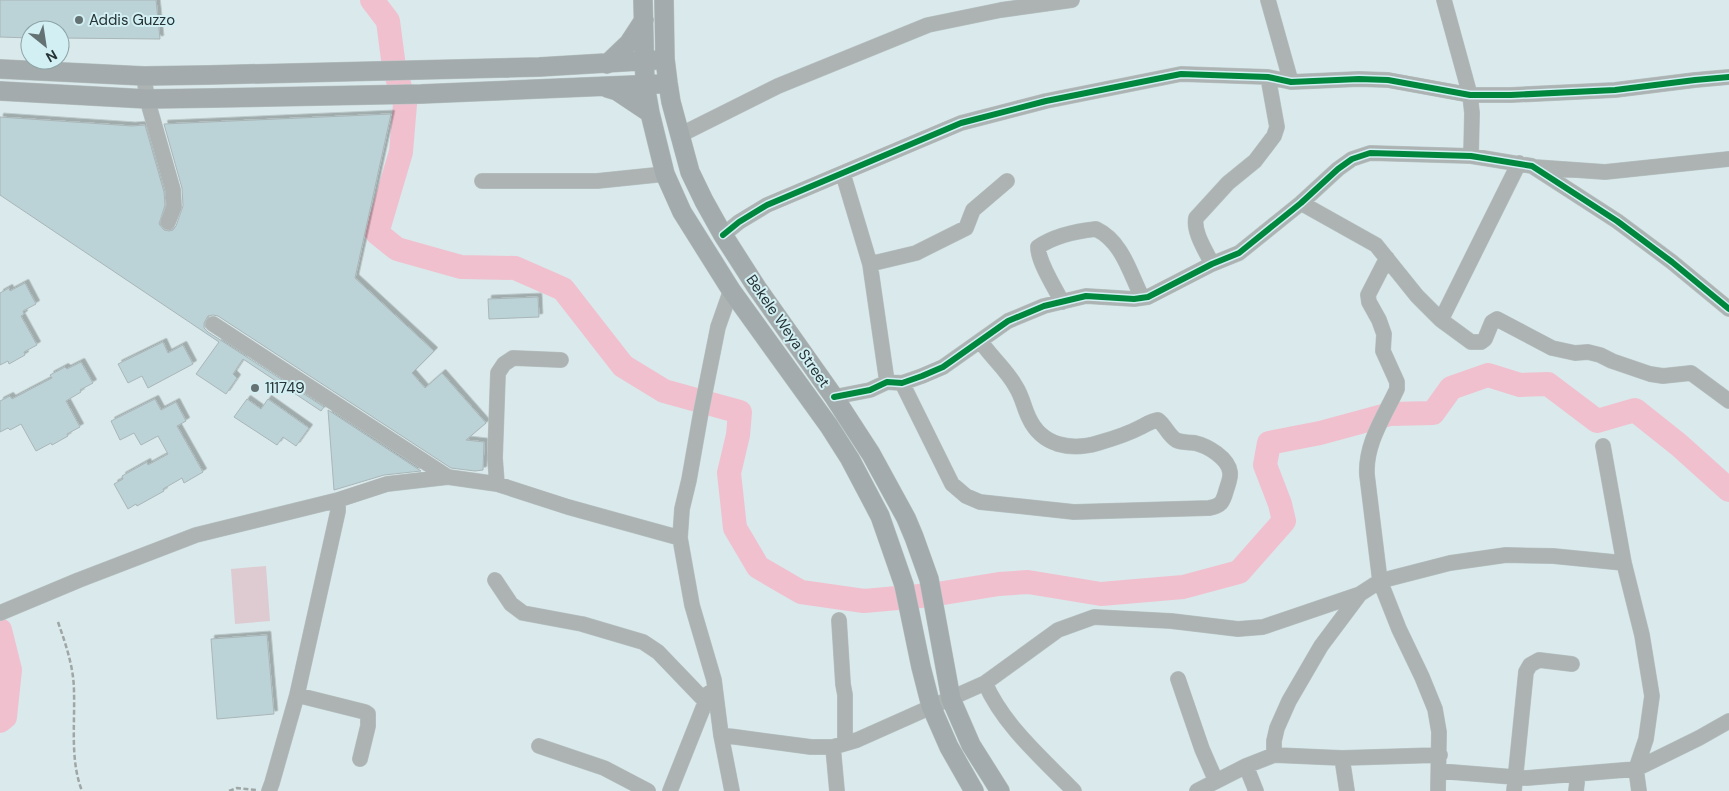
<svg xmlns="http://www.w3.org/2000/svg" width="1729" height="791" font-family="'DM Sans',sans-serif">
  <style>
    .green { fill: #ddcbd1 }
    .lines { fill: none; stroke-linecap: round; stroke-linejoin: round }
    .river { stroke: #f0c0ce; stroke-width: 24 }
    .building { fill: #bbd3d7; stroke: #aab6b8; filter: url(#shadow) }
    .minor-casing { stroke: #b8c4c5; stroke-width: 16 }
    .major-casing { stroke: #b8c4c5; stroke-width: 20 }
    .path { stroke: #9fa6a6; stroke-width: 2.5; stroke-dasharray: 5 2.5; stroke-linecap: butt }
    .minor { stroke: #adb3b3; stroke-width: 15 }
    .major { stroke: #a3abac; stroke-width: 19 }
    .cycleway-casing { stroke: #d2eff3; stroke-width: 9 }
    .cycleway { stroke: #00873e; stroke-width: 6 }
    .poi-dot { fill: #657273; stroke: #d2eff3; stroke-width: 2 }
    .labels { text-anchor: middle; dominant-baseline: central; stroke-width: 4; stroke-linejoin: round; paint-order: stroke }
    .poi-label { font-size: 15px; fill: #263233; stroke: #d2eff3; text-anchor: start }
    .street-label { font-size: 15px; fill: #263233; stroke: #d2eff3 }
  </style>
  <defs>
    <filter id="shadow"><feDropShadow dx="3.5" dy="-3.5" stdDeviation="0" flood-color="#0004"/></filter>
  </defs>
  <rect width="100%" height="100%" fill="#dae9eb"/>
  <path class="green" d="M266 566 270 621 235 624 231 569Z"/>
  <g class="lines">
    <path class="river" d="M372 0 388 21 394 67 405 104 401 152 377 233 397 249 461 267 515 268 563 289 623 366 664 391 740 412 738 435 729 473 735 528 758 567 801 592 864 601 931 595 999 584 1028 582 1101 594 1183 587 1239 572 1284 521 1280 504 1265 465 1269 443 1320 433 1390 414 1433 413 1451 388 1488 375 1520 385 1548 384 1597 421 1635 410 1679 445 1729 490
      M0 630 10 670 5 717 0 721"/>
  </g>
  <path class="building" d="M0 0H156L160 39 60 38V30H30V38L0 37Z
    M391 114 355 278 434 351 412 373 425 388 442 373 486 423 466 440 484 442 483 470 475 471 451 468 218 316 213 315 208 316 204 323V328L208 332 324 407 321 411 243 359 233 374 237 378 226 394 196 374 219 342 0 195V117L132 126 145 125 164 192 165 205 159 224 164 230 169 231 173 230 176 226 183 206 182 188 164 124Z
    M25 283 36 304 23 311 24 314 21 316 37 345 24 352 25 355 9 364 8 361 0 365V293L9 288 10 291Z
    M538 297 539 317 489 319 488 299Z
    M163 342 168 353 183 345 193 364 148 388 142 376 128 383 118 364Z
    M81 362 93 383 80 390 81 392 66 401 80 427 67 434 68 436 52 445 51 443 36 451 21 424 10 430 8 428 0 432V401L10 396 12 399 27 391 52 378 50 375 65 367 67 369Z
    M155 399 161 410 176 402 186 421 177 426 203 472 184 483 182 478 163 489 164 491 137 506 136 504 128 509 114 484 123 479 122 476 147 462 148 465 168 454 158 436 141 445 134 433 120 440 111 421Z
    M247 399 261 409 268 399 309 428 296 446 283 437 277 445 234 417Z
    M328 410 421 471 384 475 334 490Z
    M267 635 274 714 217 719 211 639Z"/>
  <g class="lines">
    <g class="minor-casing">
      <path id="minor" d="M1268 0 1291 82
        M1444 0 1470 95 1472 113 1471 156
        M144 76 147 99 173 190 174 207 168 222
        M680 135 778 86 928 25 1001 10 1072 0
        M1534 167 1605 172 1729 159
        M843 174 870 264
        M482 181H597L665 174
        M1301 203 1376 245 1417 296 1441 320 1519 163
        M723 235 739 222 767 205 961 123 1046 101 1181 74 1268 77 1291 82 1359 79 1388 80 1470 95H1511L1615 90 1695 80 1729 77
        M1387 258 1368 295 1369 302 1379 320 1384 334 1383 351 1397 382V389C1384 417 1365 444 1367 475L1380 581 1399 629 1422 677 1435 709 1439 732 1438 791
        M1212 264C1206 251 1193 232 1196 218L1228 183 1255 161 1274 136 1277 127 1268 77
        M731 290 718 327 701 412 689 480 682 509 680 538 692 605 714 680 721 735 732 791
        M1062 302C1055 288 1038 262 1038 247 1054 236 1077 231 1096 229 1123 242 1130 274 1142 297
        M1441 320 1471 342H1481L1485 339 1492 322 1497 319 1552 348 1575 353 1588 352 1600 355 1612 361 1650 374 1663 376 1691 373 1729 401
        M213 324 448 477
        M887 382 870 264 916 253 966 228 973 210 1007 181
        M902 383 952 484 966 496 980 502 1074 512 1209 508C1221 506 1223 502 1226 491 1228 484 1231 478 1230 472 1228 458 1208 446 1195 443 1189 442 1182 443 1176 440 1168 435 1165 425 1158 420 1151 421 1147 424 1141 427 1128 434 1112 439 1098 443 1071 451 1042 446 1029 418 1024 408 1022 396 1016 387 1007 370 992 358 981 342
        M834 397 870 390 887 382 902 383 922 376 943 367 1008 321 1044 306 1086 296 1134 299 1148 297 1212 264 1239 253 1301 203 1338 169 1352 159 1370 153 1471 156 1532 166 1617 221 1672 262 1729 309
        M1603 446 1624 563 1642 635 1652 696 1646 739 1636 769 1639 791
        M497 484 495 458 498 373 504 364 513 358 561 360
        M495 580 511 604 523 613 582 624 643 642 658 652 706 702
        M0 613 79 580 196 535 338 500
        M839 620 843 684 845 695V743
        M1178 679 1202 749 1216 781
        M985 683C1004 726 1042 758 1074 791
        M297 695 365 712 368 714V726L360 759
        M721 735 811 747H833L857 740 985 683 1058 630 1094 617 1171 621 1238 629 1263 627 1360 594 1380 581 1450 563 1506 555 1553 556 1624 563
        M539 746 604 768 648 791
        M833 747 837 791
        M1274 755V741L1277 728 1289 701 1321 646 1360 594
        M1342 758 1347 791
        M1246 766 1256 791
        M1439 771 1527 778 1636 769 1699 738 1729 721
        M269 791 272 783 297 695 338 511V500L387 484 448 477 497 484 568 507 680 538
        M670 791 709 693
        M1197 791 1246 766 1274 755 1342 758 1440 755
        M1514 791 1526 672 1530 665 1539 660 1572 664
        M1576 791 1578 774"/>
    </g>
    <g class="major-casing">
      <path id="major" d="M643 0 645 85 650 113 665 174 682 212 731 290 829 426 850 459 880 516 904 585 921 667 931 706 949 747 974 791
        M664 0 665 59 668 83 671 102 690 172 704 201 723 235 757 288 834 397 871 454 906 518 914 537 929 579 951 699 971 745 1000 791
        M607 64 629 43 644 20
        M0 69 144 76 208 75 539 67 656 60
        M607 88 617 91 650 113
        M0 91 147 99 213 98 421 94 658 84"/>
    </g>
    <path class="path" d="M58 622C66 645 74 668 74 692 75 725 70 760 82 791
      M229 791 237 788 257 790"/>
    <use href="#minor" class="minor"/>
    <use href="#major" class="major"/>
    <g class="cycleway-casing">
      <path id="cycleway" d="M723 235 739 222 767 205 961 123 1046 101 1181 74 1268 77 1291 82 1359 79 1388 80 1470 95H1511L1615 90 1695 80 1729 77
        M834 397 870 390 887 382 902 383 922 376 943 367 1008 321 1044 306 1086 296 1134 299 1148 297 1212 264 1239 253 1301 203 1338 169 1352 159 1370 153 1471 156 1532 166 1617 221 1672 262 1729 309"/>
    </g>
    <use href="#cycleway" class="cycleway"/>
  </g>
  <g class="poi-dot">
    <circle cx="79" cy="20" r="5"/>
    <circle cx="255" cy="388" r="5"/>
  </g>
  <g class="labels">
    <g class="poi-label">
      <text x="89" y="20">Addis Guzzo</text>
      <text x="265" y="388">111749</text>
    </g>
    <g class="street-label">
      <text transform="translate(788 331) rotate(55)">Bekele Weya Street</text>
    </g>
  </g>
  <g transform="translate(45 45) rotate(150)"><circle r="24" fill="#d2eff3" stroke="#8da3a6"/>
  <path d="M0-4L9 19L0 12L-9 19Z" fill="#657273"/>
  <text y="-8" font-size="14" font-weight="bold" text-anchor="middle" fill="#263233">N</text>
  </g>
</svg>
